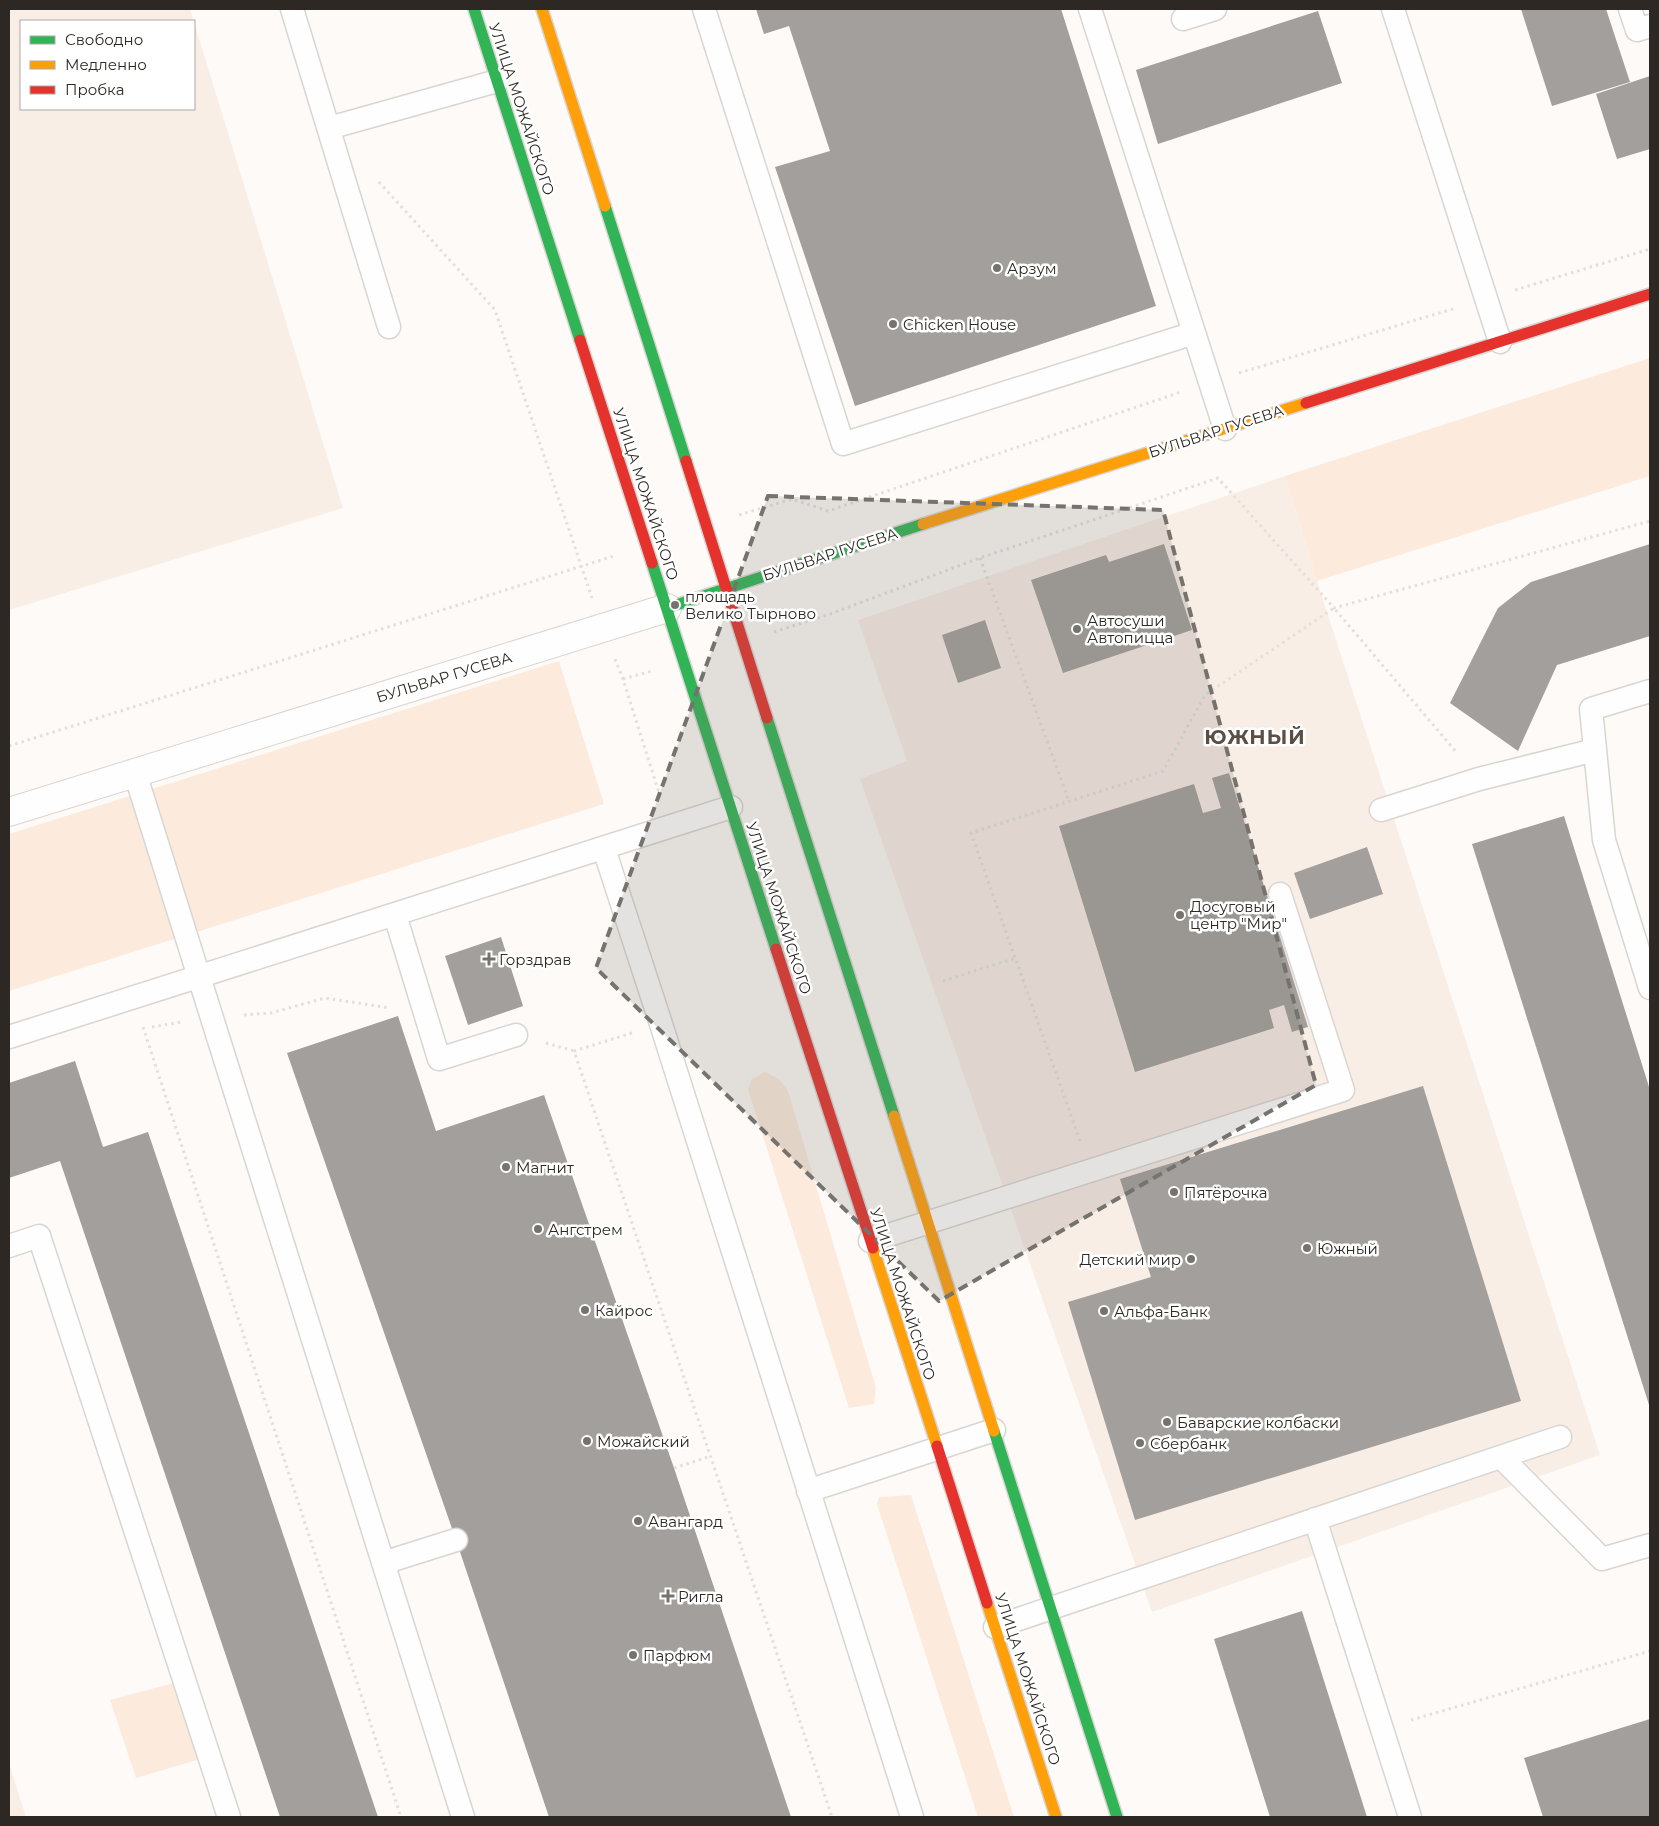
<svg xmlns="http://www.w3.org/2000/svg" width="1659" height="1826" font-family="Montserrat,sans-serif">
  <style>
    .built { fill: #f9eee6; fill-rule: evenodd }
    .green { fill: #fcebdd }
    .building { fill: #a39f9c }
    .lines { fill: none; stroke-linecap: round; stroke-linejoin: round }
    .lane-casing { stroke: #d9d6d2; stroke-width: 25 }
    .street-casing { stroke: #d9d6d2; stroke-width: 30 }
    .fast-casing { stroke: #d9d6d2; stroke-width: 14 }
    .slow-casing { stroke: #d9d6d2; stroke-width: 14 }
    .jam-casing { stroke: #d9d6d2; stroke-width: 14 }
    .path { stroke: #e2e0df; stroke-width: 3; stroke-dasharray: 2.5 4; stroke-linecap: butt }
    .lane { stroke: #fffefe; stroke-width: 22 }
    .street { stroke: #fffefe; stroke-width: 28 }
    .fast { stroke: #30b455; stroke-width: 11 }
    .slow { stroke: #ff9f0a; stroke-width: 11 }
    .jam { stroke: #e5322d; stroke-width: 11 }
    .marked { fill: #76726d; fill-opacity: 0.2; stroke: #76726d; stroke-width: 4; stroke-dasharray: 10 6; stroke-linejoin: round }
    .poi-dot { fill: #76726d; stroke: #fff; stroke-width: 2 }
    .labels { text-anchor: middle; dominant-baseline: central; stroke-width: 5; stroke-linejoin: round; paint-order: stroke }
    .street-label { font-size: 15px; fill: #2d2823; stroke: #fff }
    .poi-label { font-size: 15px; fill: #2d2823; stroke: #fff; text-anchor: start }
    .district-label { font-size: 20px; font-weight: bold; letter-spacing: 1px; fill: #5a4e45; stroke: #fff }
  </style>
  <rect width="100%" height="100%" fill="#fdfaf7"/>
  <path class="built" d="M9 9H190L343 508 9 610ZM21 21H194V109H21Z
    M1285 476 1317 581 1600 1455 1152 1612 860 779 907 761 858 620Z
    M9 1763 26 1817H9Z"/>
  <path class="green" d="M1650 358V476L1317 581 1285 476Z
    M559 661 604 804 9 991V834Z
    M765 1072 779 1079 788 1091 876 1388 874 1404 849 1408 748 1089 752 1079Z
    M911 1495 1014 1817H978L877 1504 879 1497Z
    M181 1681 207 1757 136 1778 110 1700Z"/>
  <path class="building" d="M756 9H1061L1156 306 855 406 775 167 830 151 789 26 764 34Z
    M1521 9H1606L1630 82 1552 106Z
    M1318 11 1342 83 1158 144 1136 70Z
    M1650 76V149L1617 159 1596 94Z
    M1164 544 1192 630 1063 673 1031 580 1106 555 1109 562Z
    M1650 544V636L1557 665 1518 751 1450 703 1498 608 1531 582Z
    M985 620 1001 668 958 683 942 635Z
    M1229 773 1308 1027 1292 1032 1284 1005 1269 1010 1274 1028 1135 1072 1059 826 1194 784 1203 813 1221 808 1212 778Z
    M1564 816 1650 1090V1408L1472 844Z
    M1367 847 1383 894 1310 919 1294 873Z
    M501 937 523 1006 468 1025 445 956Z
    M398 1016 436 1131 544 1095 674 1468 791 1817H549L456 1540 287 1053Z
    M75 1061 103 1147 148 1132 378 1817H280L60 1161 9 1178V1083Z
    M1423 1086 1521 1401 1135 1520 1068 1302 1151 1277 1120 1179Z
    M1302 1611 1367 1817H1270L1214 1639Z
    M1650 1719V1817H1543L1524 1758Z"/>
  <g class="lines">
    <g class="lane-casing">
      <path id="lane" d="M292 9 389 327
        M704 9 843 444 1194 333
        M1090 9 1225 429
        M1393 9 1500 342
        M1630 9 1637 30 1650 26
        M1183 19 1215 9
        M329 128 497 81
        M1650 691 1591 709 1604 840 1650 988
        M135 773 463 1817
        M1381 810 1479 779 1595 750
        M604 849 661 1024 912 1817
        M395 915 439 1059 516 1035
        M9 1037 731 807
        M870 1241 1343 1090 1280 894
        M9 1246 39 1236 229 1817
        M1501 1457 1602 1559 1650 1545
        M808 1491 994 1430
        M1315 1519 1410 1817
        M383 1563 456 1540
        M995 1627 1560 1437"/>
    </g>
    <g class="street-casing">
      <path id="street" d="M9 812 667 608"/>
    </g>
    <g class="fast-casing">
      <path id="fast" d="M474 9 580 340
        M605 206 686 461
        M652 563 776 949
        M667 608 923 524
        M767 718 894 1116
        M994 1431 1117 1817"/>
    </g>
    <g class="slow-casing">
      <path id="slow" d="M542 9 605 206
        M923 524 1306 403
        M894 1116 994 1431
        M873 1248 937 1446
        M987 1603 1056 1817"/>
    </g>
    <g class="jam-casing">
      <path id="jam" d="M580 340 652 563
        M1306 403 1650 294
        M686 461 767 718
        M776 949 873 1248
        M937 1446 987 1603"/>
    </g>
    <path class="path" d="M379 182 495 310 592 598
      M1515 290 1650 249
      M1239 373 1456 308
      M739 515 792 499 828 511 1181 392
      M980 558 1069 801
      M774 632 830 614 980 558 1218 478 1334 608 1650 521
      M615 659 623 679 660 796
      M623 679 652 671
      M9 746 614 556
      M943 981 1016 958
      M244 1015 271 1013 325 998 390 1008
      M143 1027 401 1817
      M152 1027 181 1022
      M632 1033 574 1051 832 1817
      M546 1043 574 1051
      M1080 1141 971 833 1163 771 1205 695 1334 608 1457 753
      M674 1468 711 1456
      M1411 1720 1650 1651"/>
    <use href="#lane" class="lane"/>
    <use href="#street" class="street"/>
    <use href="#fast" class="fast"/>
    <use href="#slow" class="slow"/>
    <use href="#jam" class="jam"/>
  </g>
  <path class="marked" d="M768 496 1163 510 1316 1085 939 1301 596 968Z"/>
  <g class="poi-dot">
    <circle cx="997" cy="268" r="5"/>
    <circle cx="893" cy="324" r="5"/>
    <circle cx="675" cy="605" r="5"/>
    <circle cx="1077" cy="629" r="5"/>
    <circle cx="1180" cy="915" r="5"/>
    <path d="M486.5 951.5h5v5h5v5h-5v5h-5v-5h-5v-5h5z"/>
    <circle cx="506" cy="1167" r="5"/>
    <circle cx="1174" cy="1192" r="5"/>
    <circle cx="538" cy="1229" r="5"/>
    <circle cx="1307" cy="1248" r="5"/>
    <circle cx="1191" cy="1259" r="5"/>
    <circle cx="585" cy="1310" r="5"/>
    <circle cx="1104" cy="1311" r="5"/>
    <circle cx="1167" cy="1422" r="5"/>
    <circle cx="587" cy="1441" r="5"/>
    <circle cx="1140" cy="1443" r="5"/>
    <circle cx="638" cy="1521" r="5"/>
    <path d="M665.5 1588.5h5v5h5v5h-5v5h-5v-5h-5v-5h5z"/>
    <circle cx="633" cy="1655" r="5"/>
  </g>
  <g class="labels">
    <g class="street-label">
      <text transform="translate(522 109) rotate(72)">УЛИЦА МОЖАЙСКОГО</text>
      <text transform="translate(1216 431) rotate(-18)">БУЛЬВАР ГУСЕВА</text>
      <text transform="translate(646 494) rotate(72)">УЛИЦА МОЖАЙСКОГО</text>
      <text transform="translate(830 554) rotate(-18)">БУЛЬВАР ГУСЕВА</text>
      <text transform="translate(444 677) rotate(-17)">БУЛЬВАР ГУСЕВА</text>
      <text transform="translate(779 908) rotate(72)">УЛИЦА МОЖАЙСКОГО</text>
      <text transform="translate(903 1294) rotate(72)">УЛИЦА МОЖАЙСКОГО</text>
      <text transform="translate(1028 1679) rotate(72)">УЛИЦА МОЖАЙСКОГО</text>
    </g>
    <g class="poi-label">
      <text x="1007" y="268">Арзум</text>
      <text x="903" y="324">Chicken House</text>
      <text x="685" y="596">площадь<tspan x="685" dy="17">Велико Тырново</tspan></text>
      <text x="1087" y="620">Автосуши<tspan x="1087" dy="17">Автопицца</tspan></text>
      <text x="1190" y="906">Досуговый<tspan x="1190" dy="17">центр "Мир"</tspan></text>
      <text x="499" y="959">Горздрав</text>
      <text x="516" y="1167">Магнит</text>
      <text x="1184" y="1192">Пятёрочка</text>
      <text x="548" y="1229">Ангстрем</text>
      <text x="1317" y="1248">Южный</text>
      <text x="1181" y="1259" text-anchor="end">Детский мир</text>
      <text x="595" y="1310">Кайрос</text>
      <text x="1114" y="1311">Альфа-Банк</text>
      <text x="1177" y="1422">Баварские колбаски</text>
      <text x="597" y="1441">Можайский</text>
      <text x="1150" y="1443">Сбербанк</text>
      <text x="648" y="1521">Авангард</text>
      <text x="678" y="1596">Ригла</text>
      <text x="643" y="1655">Парфюм</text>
    </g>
    <g class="district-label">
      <text x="1255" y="737">ЮЖНЫЙ</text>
    </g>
  </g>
  <rect width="1659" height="1826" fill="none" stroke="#2d2823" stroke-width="20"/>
  <rect x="20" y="20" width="175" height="90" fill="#ffffff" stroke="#aba9a7"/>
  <rect x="30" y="36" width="25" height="8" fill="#30b455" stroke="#aba9a7"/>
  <text x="65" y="45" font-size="15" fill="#2d2823">Свободно</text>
  <rect x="30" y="61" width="25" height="8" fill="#ff9f0a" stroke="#aba9a7"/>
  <text x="65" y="70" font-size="15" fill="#2d2823">Медленно</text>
  <rect x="30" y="86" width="25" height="8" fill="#e5322d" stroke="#aba9a7"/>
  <text x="65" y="95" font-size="15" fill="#2d2823">Пробка</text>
</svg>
